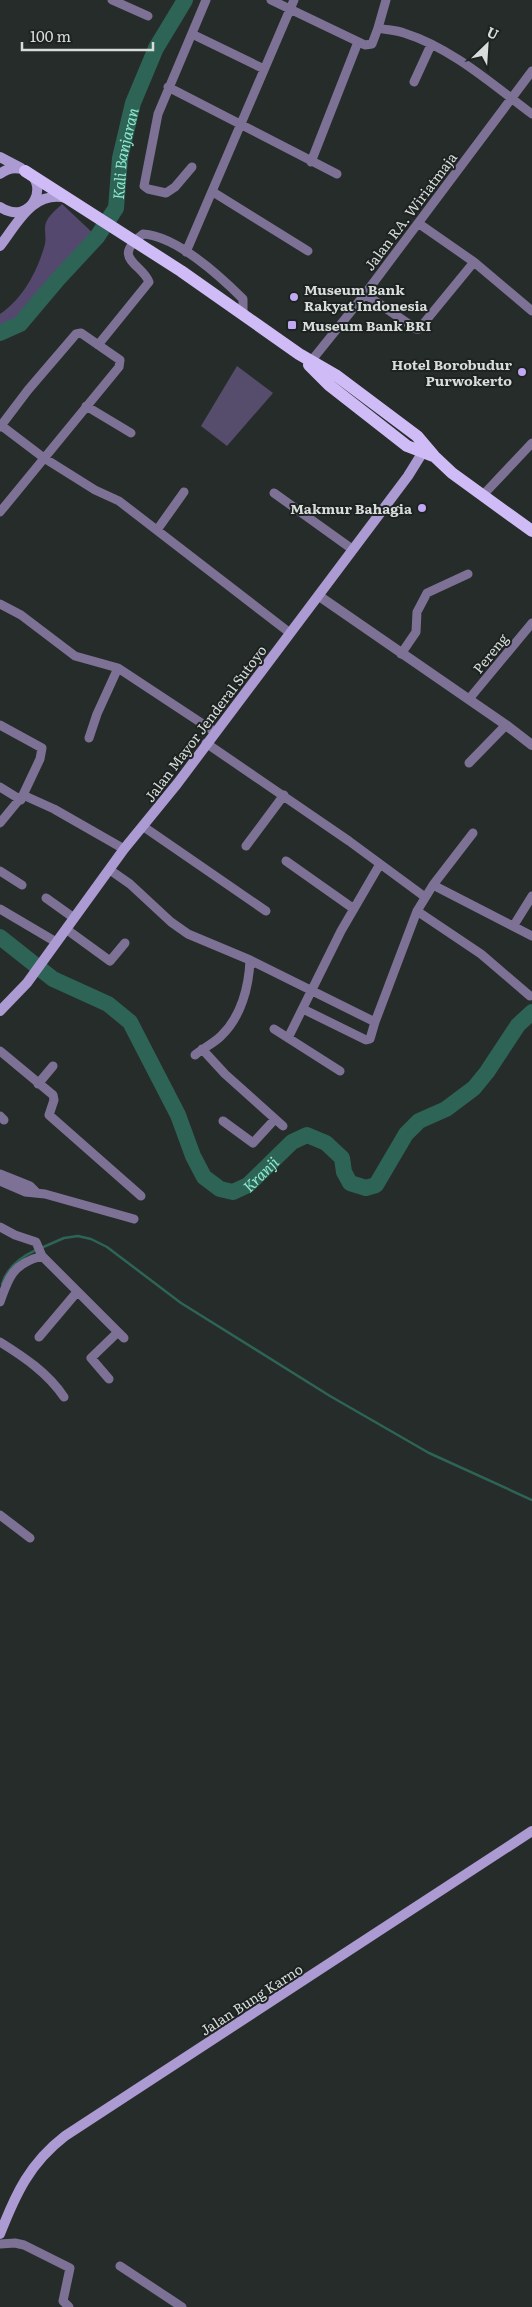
<svg xmlns="http://www.w3.org/2000/svg" width="532" height="2307" font-family="Literata,serif">
  <style>
    .green { fill: #564c6c }
    .forest { fill: #55486f }
    .lines { fill: none; stroke-linecap: round; stroke-linejoin: round }
    .stream { stroke: #2d6455; stroke-width: 2.5 }
    .river { stroke: #2d6455; stroke-width: 16 }
    .minor { stroke: #7d7296; stroke-width: 9 }
    .tertiary { stroke: #7d7296; stroke-width: 10 }
    .secondary { stroke: #ac9ad3; stroke-width: 10 }
    .primary { stroke: #cfbcf7; stroke-width: 12 }
    .poi-dot { fill: #c1a8f3; stroke: #1d2321; stroke-width: 2 }
    .labels { text-anchor: middle; dominant-baseline: central; stroke-width: 4; stroke-linejoin: round; paint-order: stroke }
    .street-label { font-size: 14px; fill: #d8dcdb; stroke: #1d2321 }
    .poi-label { font-size: 14px; font-weight: bold; fill: #d8dcdb; stroke: #1d2321; text-anchor: start }
    .water-label { font-size: 15px; font-style: italic; fill: #91ead0; stroke: #1d2321 }
  </style>
  <rect width="100%" height="100%" fill="#262c2a"/>
  <path class="green" d="M237 366 273 393 227 446 201 426Z"/>
  <path class="forest" d="M62 204 97 237 58 279 20 324 0 333V314C23 299 38 270 45 244 46 239 45 234 45 228 45 218 55 211 62 204Z"/>
  <g class="lines">
    <path class="stream" d="M41 1248 64 1238 78 1236 91 1239 107 1247 181 1303 330 1396 429 1453 532 1500
      M2 1284C7 1267 21 1257 36 1250"/>
    <g class="river">
      <path id="s1" d="M0 333 20 324 58 279 97 237 116 208 120 158 133 103 156 48 185 0"/>
      <path id="s2" d="M0 937 53 979 108 1004 130 1022 178 1115 193 1156 204 1177 220 1189 233 1192 248 1185 292 1142 307 1135 326 1143 342 1158 344 1172 350 1183 366 1188 376 1185 406 1134 419 1121 446 1109 474 1088 487 1072 518 1025 532 1012"/>
    </g>
    <path class="minor" d="M112 0 148 16
      M271 0 365 45 372 44 378 28
      M386 0 378 28C386 30 396 30 404 33 452 48 493 85 532 114
      M192 34 264 69
      M414 82 431 45
      M168 87 337 174
      M311 162 358 42
      M192 167 175 187 166 193 148 189 144 186 158 114 206 0
      M213 192 308 251
      M418 223 474 262 532 311
      M186 252 294 0
      M365 294 416 329H419L474 262
      M98 345 149 282C142 263 110 259 143 234 176 236 220 276 243 299V313
      M308 365 365 294 532 71
      M86 406 131 433
      M2 426 44 458 95 490 119 501 290 633
      M0 427 28 390 76 334 81 333 120 360 119 367 0 512
      M274 493 352 549
      M483 495 532 443
      M157 530 184 492
      M0 604 21 615 75 656 118 668 215 732
      M401 654 416 632 417 612 427 593 468 574
      M469 699 532 623
      M0 725 42 748 40 759 23 795
      M89 738 97 714 118 668
      M206 743 349 841 425 897
      M469 763 506 725
      M0 787 21 800
      M0 823 23 795 54 809 124 849
      M144 827 266 911
      M246 846 284 795
      M286 861 354 909
      M110 870 130 884 171 922 188 934 250 960 375 1022 417 911 433 885 473 833
      M0 871 22 885
      M433 885 532 936
      M46 898 74 918
      M0 909 56 942
      M417 911 481 954 530 996
      M514 925 532 896
      M66 929 110 961 125 943
      M303 1009 366 1040 370 1039 375 1022
      M274 1029 340 1071
      M288 1038 341 931 380 864
      M202 1049 225 1074 283 1126
      M0 1051 53 1095 54 1100 49 1115 141 1196
      M195 1055C203 1048 213 1044 221 1036 241 1017 249 987 250 960
      M38 1084 53 1066
      M0 1116 4 1120
      M223 1121 253 1143 275 1119
      M0 1174 30 1186 36 1192
      M0 1181 25 1192 45 1194 134 1219
      M0 1227 15 1235 36 1242 42 1256 124 1338
      M0 1302C9 1276 13 1264 42 1256
      M39 1337 77 1292
      M0 1342C24 1357 48 1373 64 1397
      M109 1379 91 1358 118 1332
      M0 1515 30 1538
      M0 2244 15 2243 24 2245 70 2268 63 2301 69 2307
      M120 2266 182 2307"/>
    <path class="tertiary" d="M319 596 506 725 532 745"/>
    <path class="secondary" d="M0 157 21 168
      M0 174C6 169 14 167 22 169 53 180 32 228 0 207
      M0 246C17 224 33 190 66 198
      M0 1011 27 983 124 849 177 784 408 476 426 447
      M0 2234C16 2193 30 2163 65 2136L532 1831"/>
    <path class="primary" d="M25 171 181 271 299 354 337 376 417 436 434 456 452 473 532 531
      M309 365 329 385 407 446 433 456"/>
  </g>
  <g class="poi-dot">
    <circle cx="294" cy="297" r="5"/>
    <rect x="287" y="320" width="10" height="10" rx="2.5"/>
    <circle cx="522" cy="372" r="5"/>
    <circle cx="422" cy="508" r="5"/>
  </g>
  <g class="labels">
    <g class="street-label">
      <text transform="translate(410 211) rotate(-53)">Jalan RA. Wiriatmaja</text>
      <text transform="translate(490 653) rotate(-51)">Pereng</text>
      <text transform="translate(205 723) rotate(-53)">Jalan Mayor Jenderal Sutoyo</text>
      <text transform="translate(251 1999) rotate(-33)">Jalan Bung Karno</text>
    </g>
    <g class="poi-label">
      <text x="304" y="289">Museum Bank<tspan x="304" dy="16">Rakyat Indonesia</tspan></text>
      <text x="302" y="325">Museum Bank BRI</text>
      <text x="512" y="364" text-anchor="end">Hotel Borobudur<tspan x="512" dy="16">Purwokerto</tspan></text>
      <text x="412" y="508" text-anchor="end">Makmur Bahagia</text>
    </g>
    <g class="water-label">
      <text stroke="none"><textPath href="#s1" startOffset="228">Kali Banjaran</textPath></text>
      <text stroke="none"><textPath href="#s2" startOffset="395">Kranji</textPath></text>
    </g>
  </g>
  <g transform="translate(487 45) rotate(25)" stroke="#1d2321" stroke-width="4" paint-order="stroke">
  <path d="M0-4L9 19L0 12L-9 19Z" fill="#d8dcdb"/>
  <text y="-8" font-size="14" font-weight="bold" text-anchor="middle" fill="#d8dcdb">U</text>
  </g>
  <path d="M22 42v8h131v-8" fill="none" stroke="#d8dcdb" stroke-width="2.5"/>
  <text x="30" y="42" font-size="15" fill="#d8dcdb" stroke="#1d2321" stroke-width="4" paint-order="stroke">100 m</text>
</svg>
